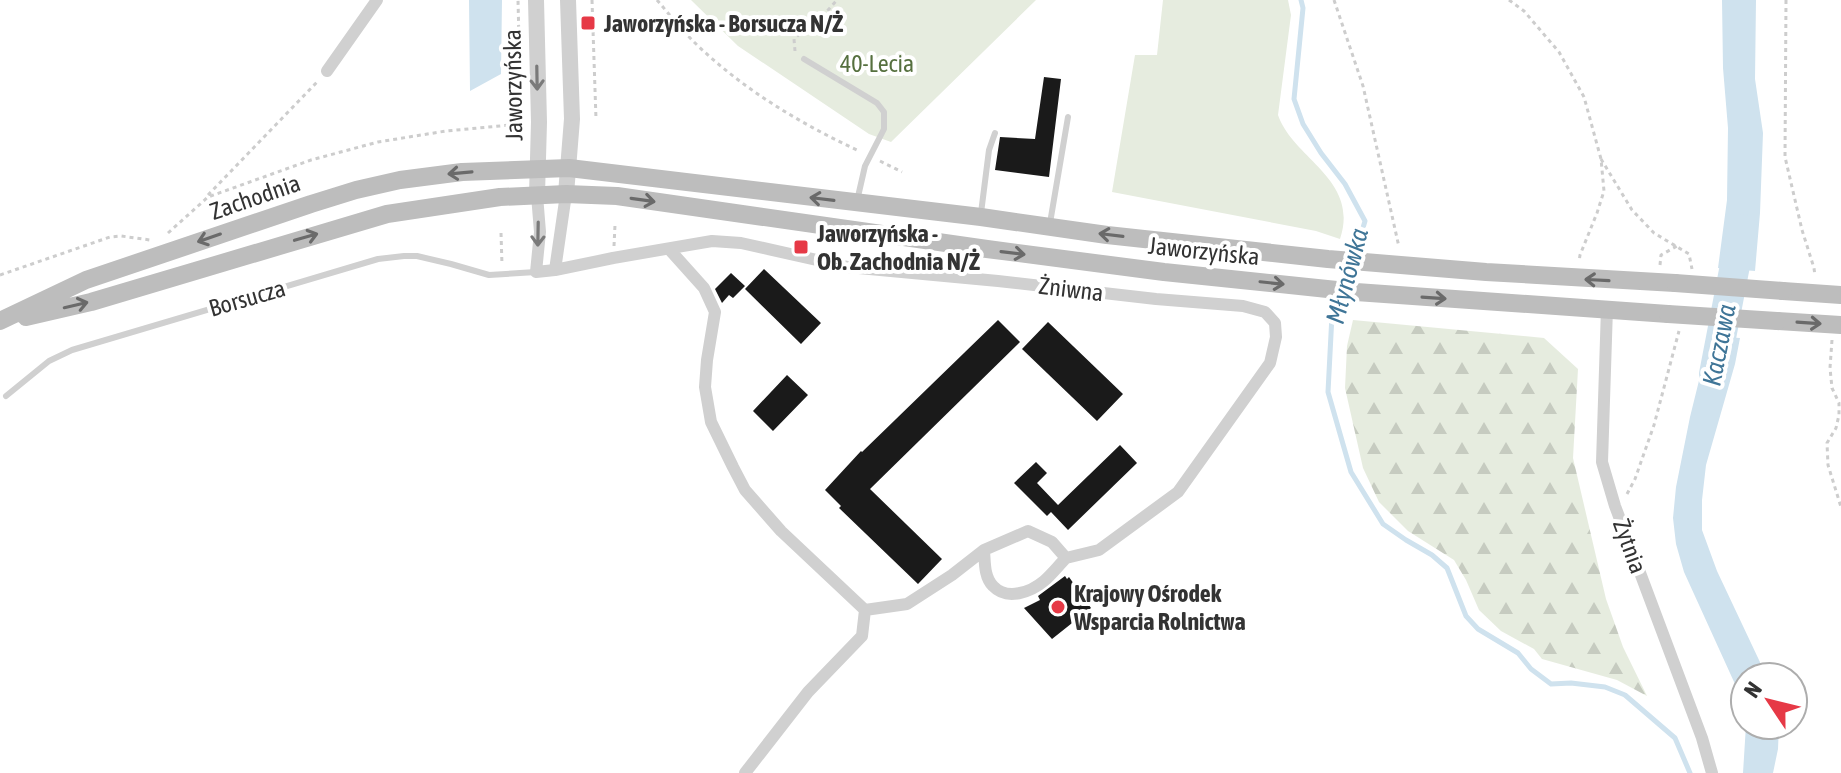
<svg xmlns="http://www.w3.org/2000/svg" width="1841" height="773" font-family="'Asap Condensed',sans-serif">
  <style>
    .green { fill: #e6ecdf }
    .forest { fill: url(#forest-firs) }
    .water { fill: #cfe2ee }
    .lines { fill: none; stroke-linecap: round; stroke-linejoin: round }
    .stream { stroke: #cfe2ee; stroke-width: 5 }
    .river { stroke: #cfe2ee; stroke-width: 30 }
    .building { fill: #1a1a1a }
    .path { stroke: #cdcdcd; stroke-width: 3; stroke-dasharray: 4 4; stroke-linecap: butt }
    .service { stroke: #d0d0d0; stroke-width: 6 }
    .minor { stroke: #d0d0d0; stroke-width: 12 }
    .tertiary { stroke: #d0d0d0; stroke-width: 16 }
    .secondary { stroke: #bdbdbd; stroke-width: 18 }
    .secondary-bridge { stroke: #bdbdbd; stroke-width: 18 }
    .oneway { stroke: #7a7a7a }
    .oneway2 { stroke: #6a6a6a }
    .poi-dot { fill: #e63946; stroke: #fff; stroke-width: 3 }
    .labels { text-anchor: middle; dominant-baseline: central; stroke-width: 8; stroke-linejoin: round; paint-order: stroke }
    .poi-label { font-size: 24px; font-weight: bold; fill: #333; stroke: #fff; text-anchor: start }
    .park-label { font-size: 24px; fill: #56703f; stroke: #fff }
    .street-label { font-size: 24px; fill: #333; stroke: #fff }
    .water-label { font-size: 26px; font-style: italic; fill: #3f7597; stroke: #fff }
  </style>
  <defs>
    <pattern id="forest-firs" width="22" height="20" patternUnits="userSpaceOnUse" patternTransform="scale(2)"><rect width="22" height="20" fill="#e6ecdf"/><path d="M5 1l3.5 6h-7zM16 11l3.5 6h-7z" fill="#c6cbc0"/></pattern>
  </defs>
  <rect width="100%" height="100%" fill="#fff"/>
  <path class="green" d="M691 0H1036L891 142 869 134 738 46Z
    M1163 0H1288L1291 15 1278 115C1293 159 1360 179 1340 239L1316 231 1112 192 1135 55H1157Z"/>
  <path class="forest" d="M1353 320 1544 338 1578 369 1573 458 1606 599 1623 647 1647 696 1617 680 1542 659 1534 649 1501 631 1479 610 1466 580 1454 560 1408 531 1379 502 1363 468 1345 388 1347 346Z"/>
  <path class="water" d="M469 0H502L501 74 470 91Z
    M1722 0H1756L1755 79 1763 133 1760 213 1755 271 1718 268 1727 200 1728 128 1723 68Z
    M1710 336 1740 338 1735 364 1706 465 1702 500V530L1717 571 1767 677H1745V706L1684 572 1676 544 1673 518 1676 487 1690 417Z
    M1746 725H1779L1778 749 1773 773H1743Z"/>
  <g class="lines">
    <path class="stream" d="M1301 0 1303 8 1294 99 1303 124 1321 153 1345 184 1365 221 1355 255
      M1343 285 1351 265
      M1340 295 1332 315 1328 392 1351 472 1383 524 1406 540 1432 555 1447 568 1466 616 1478 629 1518 653 1531 669 1551 684 1571 683 1605 687 1625 695 1675 738 1690 773"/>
    <path class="river" d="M1714 374 1742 229"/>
  </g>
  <path class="building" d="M1044 77 1061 79 1049 177 995 170 1000 137 1035 139Z
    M764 269 821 323 801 344 745 289Z
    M731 273 745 286 733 298 729 295 722 303 715 289Z
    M998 320 1020 342 870 489 942 559 918 584 839 508 841 506 825 490 861 451 862 452Z
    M1048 322 1123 394 1097 421 1022 349Z
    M787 375 808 395 773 431 753 411Z
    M1120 445 1137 463 1068 530 1051 512 1047 516 1014 483 1036 462 1047 473 1037 483 1058 505Z
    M1065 576 1067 579 1069 577 1091 608 1052 639 1024 608 1040 600 1038 596Z"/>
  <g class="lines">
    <path class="path" d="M592 0 596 119
      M657 0C669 14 681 29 694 42 741 88 799 123 859 151
      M1334 0 1363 86 1399 247
      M1509 0 1524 11 1559 52 1584 97 1601 159 1604 191 1597 213 1580 255 1579 262
      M1786 0 1785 157 1802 230 1814 268 1815 276
      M795 51 794 39 811 24 822 17 837 0
      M1601 159 1632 210 1654 233 1689 254 1692 269
      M880 161 902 172
      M208 195 319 80
      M168 233 208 197 311 160 378 142 446 131 521 124 518 0
      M501 233 502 265
      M614 246 615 225
      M1660 265 1661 255 1677 246
      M0 275 110 237 121 236 150 240
      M1832 340 1830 368 1832 388 1839 403V415L1836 428 1827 443 1828 465 1841 507
      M1627 494 1635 479 1654 425 1679 331"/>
    <path class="service" d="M804 59 877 103 884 112V129L865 166 857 201
      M981 213 989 150 995 133
      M1050 223 1068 117
      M6 396 49 361 72 350 378 259 404 256H417L451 264 489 275 536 272"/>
    <path class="minor" d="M327 71 377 0
      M537 195 540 232 536 272 555 270 613 258 712 241 741 243 848 267 998 281 1156 299 1243 306 1265 312 1275 323 1276 337 1270 363 1178 492 1099 550 1066 558 1052 542 1028 531 984 550C985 562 984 577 993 586 1007 601 1031 592 1044 581 1052 574 1059 565 1066 558
      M669 249 704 288 715 312 707 360 705 387 711 422 733 467 745 490 781 531 865 610
      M555 270 566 194
      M1607 308 1602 462 1615 506 1702 738 1712 773
      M865 610 907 604 952 575 984 550
      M745 773 808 692 862 636 865 610"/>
    <path class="tertiary" d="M536 0 539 122 537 195
      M566 194 572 119 568 0"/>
    <path class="secondary" d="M1783 291 1841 295
      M26 317 91 302 387 214 500 197 566 194 617 196 987 249 1164 272 1356 292 1668 314
      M0 321 86 280 311 204 356 190 400 180 462 172 569 168 981 217 1107 235 1328 259 1486 272 1675 283
      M1777 321 1841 325"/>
    <path class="secondary-bridge" d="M1675 283 1783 291
      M1668 314 1777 321"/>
  </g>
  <defs><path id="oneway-shaft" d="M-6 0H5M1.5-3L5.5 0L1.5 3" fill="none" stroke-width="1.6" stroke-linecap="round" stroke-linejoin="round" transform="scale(2)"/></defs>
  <g class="oneway">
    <use href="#oneway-shaft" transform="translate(537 78) rotate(89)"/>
    <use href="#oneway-shaft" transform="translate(538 234) rotate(91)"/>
  </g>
  <g class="oneway2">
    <use href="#oneway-shaft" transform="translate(460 173) rotate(175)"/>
    <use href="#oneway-shaft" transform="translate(822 199) rotate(-173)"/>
    <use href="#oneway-shaft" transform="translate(643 200) rotate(8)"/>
    <use href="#oneway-shaft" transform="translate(1111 235) rotate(-173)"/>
    <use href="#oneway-shaft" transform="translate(306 237) rotate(-16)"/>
    <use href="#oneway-shaft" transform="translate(209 238) rotate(161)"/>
    <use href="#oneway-shaft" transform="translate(1013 253) rotate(7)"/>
    <use href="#oneway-shaft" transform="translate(1597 280) rotate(-177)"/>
    <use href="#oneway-shaft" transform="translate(1272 283) rotate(6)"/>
    <use href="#oneway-shaft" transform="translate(1434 298) rotate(4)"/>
    <use href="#oneway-shaft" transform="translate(76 305) rotate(-13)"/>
    <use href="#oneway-shaft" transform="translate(1809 323) rotate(4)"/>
  </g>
  <g class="poi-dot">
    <rect x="580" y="15" width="16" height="16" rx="4"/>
    <rect x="793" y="239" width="16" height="16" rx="4"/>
    <circle cx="1058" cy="607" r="8"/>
  </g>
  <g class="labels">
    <g class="poi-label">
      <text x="604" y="23">Jaworzyńska - Borsucza N/Ż</text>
      <text x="817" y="233">Jaworzyńska -<tspan x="817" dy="28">Ob. Zachodnia N/Ż</tspan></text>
      <text x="1074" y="593">Krajowy Ośrodek<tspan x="1074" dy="28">Wsparcia Rolnictwa</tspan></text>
    </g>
    <g class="park-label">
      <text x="877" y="63">40-Lecia</text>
    </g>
    <g class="street-label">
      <text transform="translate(513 85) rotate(-91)">Jaworzyńska</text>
      <text transform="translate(255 197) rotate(-19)">Zachodnia</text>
      <text transform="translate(1204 251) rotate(6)">Jaworzyńska</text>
      <text transform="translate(1071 289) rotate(7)">Żniwna</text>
      <text transform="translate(247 298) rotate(-16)">Borsucza</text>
      <text transform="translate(1630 546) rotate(70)">Żytnia</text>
    </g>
    <g class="water-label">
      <text transform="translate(1347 276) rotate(-75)">Młynówka</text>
      <text transform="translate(1719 345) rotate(-79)">Kaczawa</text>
    </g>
  </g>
  <g transform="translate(1769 701) rotate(305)"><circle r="38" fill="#ffffff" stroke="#adadad" stroke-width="2"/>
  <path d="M0-6L14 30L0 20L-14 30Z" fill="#e63946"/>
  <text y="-12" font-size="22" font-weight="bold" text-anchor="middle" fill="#333333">N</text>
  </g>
</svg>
